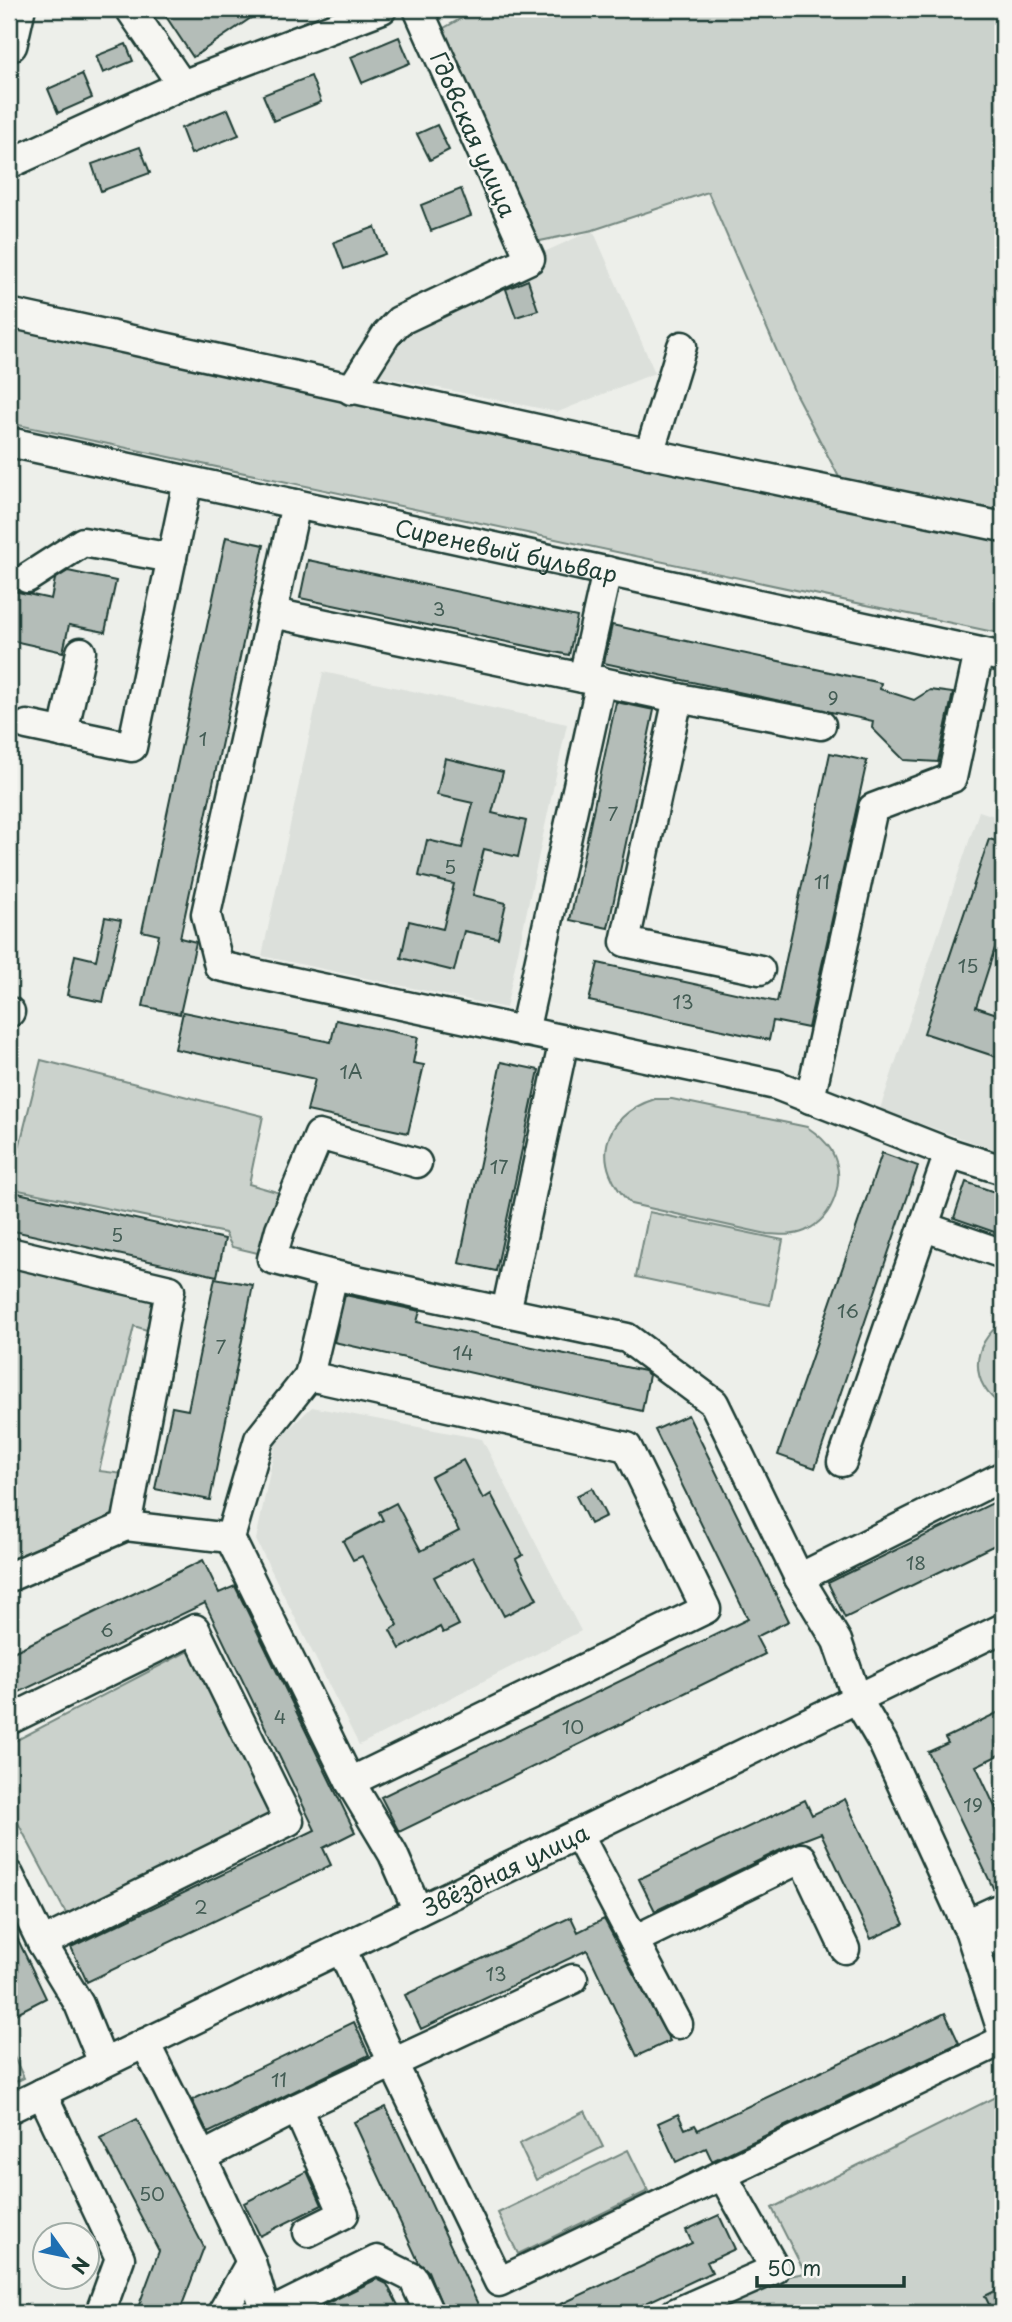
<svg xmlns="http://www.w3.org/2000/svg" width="1012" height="2322" font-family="'Playpen Sans',sans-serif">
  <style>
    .built { fill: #dce0db }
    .green { fill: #cbd2cc; stroke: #758880; stroke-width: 2 }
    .building { fill: #b4bdb8; stroke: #1f3d34; stroke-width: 2 }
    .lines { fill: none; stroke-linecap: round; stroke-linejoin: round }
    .minor-casing { stroke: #1f3d34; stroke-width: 33 }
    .major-casing { stroke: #1f3d34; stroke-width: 40 }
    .minor { stroke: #f6f6f2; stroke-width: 28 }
    .major { stroke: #f6f6f2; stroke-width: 35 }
    .labels { text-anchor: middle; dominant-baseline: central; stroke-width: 5; stroke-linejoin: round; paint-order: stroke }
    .number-label { font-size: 19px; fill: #445d55 }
    .street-label { font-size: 23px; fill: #1f3d34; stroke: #f6f6f2 }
  </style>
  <rect width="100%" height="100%" fill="#edefea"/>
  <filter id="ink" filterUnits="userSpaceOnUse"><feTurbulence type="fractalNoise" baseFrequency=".0143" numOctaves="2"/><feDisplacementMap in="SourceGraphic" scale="14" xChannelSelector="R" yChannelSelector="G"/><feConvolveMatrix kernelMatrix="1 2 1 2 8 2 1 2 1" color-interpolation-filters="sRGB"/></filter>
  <g filter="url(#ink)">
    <path class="built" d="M593 230 655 373 558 412 359 372 393 320Z
      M323 672 567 724 506 1008 262 956Z
      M979 811 1003 819V1153L880 1109Z
      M312 1407 482 1439 581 1631 359 1745 256 1540 276 1441Z"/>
    <path class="green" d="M478 9H1003V513L840 479 795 393 708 192 593 230 535 242 437 32Z
      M9 323 1003 537V634L9 423Z
      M41 1060 263 1116 249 1184 280 1193 262 1254 232 1247 225 1233 9 1188Z
      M655 1099H672L807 1127C816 1133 825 1140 831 1150 847 1178 835 1217 805 1231 793 1236 780 1235 767 1234L631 1204C590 1164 601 1116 655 1099Z
      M649 1212 783 1240 770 1305 636 1277Z
      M9 1266 158 1302 147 1330 134 1326 99 1471 124 1474 112 1516 9 1560Z
      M1003 1322V1406C969 1385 970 1344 1003 1322Z
      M192 1649 274 1819 70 1921 9 1806V1744Z
      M9 2047 24 2078 9 2085Z
      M1003 2093V2313H686L751 2283 805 2273 772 2208Z
      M585 2111 603 2147 536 2180 519 2144Z
      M628 2150 648 2191 518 2254 498 2213Z"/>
    <path class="building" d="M161 9H264L193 57Z
      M399 37 410 63 362 83 351 57Z
      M126 44 133 61 103 73 96 56Z
      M82 74 92 98 58 113 48 89Z
      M311 76 321 102 274 121 263 95Z
      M228 109 239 135 191 154 181 128Z
      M437 125 449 150 430 160 417 134Z
      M140 147 150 173 101 191 92 164Z
      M461 189 471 216 431 231 421 205Z
      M375 227 385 254 344 269 334 242Z
      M528 280 538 310 516 317 506 289Z
      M226 537 264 545 180 938 196 942 180 1014 143 1006 159 935 142 931Z
      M308 560 577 617 569 655 300 598Z
      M68 571 116 581 105 632 69 625 63 652 9 640V590L51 599 55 579Z
      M612 625 881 683 880 689 914 700 930 690 953 693 938 762 904 760 872 728 873 721 604 663Z
      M616 702 654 710 608 928 570 920Z
      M830 753 867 761 808 1028 773 1021 769 1040 589 1001 598 963 777 1002Z
      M445 758 503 772 492 813 526 821 518 857 484 849 473 895 506 903 498 938 464 931 454 971 401 958 409 921 443 929 454 884 419 876 427 840 462 848 473 803 437 795Z
      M989 839 1003 843V923L976 1007 1003 1016V1059L924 1033Z
      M105 917 121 920 103 1002 67 995 75 955 96 960Z
      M183 1012 331 1042 336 1020 418 1037 413 1063 424 1065 408 1133 307 1111 315 1079 175 1049Z
      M501 1062 539 1070 496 1271 459 1263Z
      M882 1153 918 1166 815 1468 778 1455Z
      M966 1182 1003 1195V1235L954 1218Z
      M9 1191 225 1239 217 1276 9 1230Z
      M215 1278 253 1285 210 1500 155 1489 172 1407 188 1410Z
      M345 1295 420 1311 417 1322 644 1371 649 1375 642 1411 334 1342Z
      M688 1415 789 1621 756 1637 765 1654 399 1832 381 1797 748 1619 655 1430Z
      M463 1460 483 1499 491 1494 523 1555 516 1559 537 1599 504 1616 473 1557 434 1577 459 1625 443 1633 440 1627 400 1649 390 1630 398 1625 373 1578 362 1556 353 1560 343 1541 383 1520 379 1512 396 1503 421 1551 459 1531 431 1477Z
      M592 1488 606 1516 590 1524 576 1496Z
      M1003 1498V1541L845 1618 828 1583Z
      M203 1560 219 1593 235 1586 355 1832 323 1848 331 1865 87 1982 71 1947 315 1830 205 1603 9 1697V1654Z
      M1003 1710V1753L976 1766 1003 1824V1891L995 1892 928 1752 948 1743 945 1738Z
      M845 1799 904 1924 871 1939 821 1833 795 1843 655 1911 639 1879 805 1800 812 1815Z
      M571 1917 578 1932 604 1919 670 2041 637 2056 587 1950 421 2029 405 1995Z
      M9 1921 46 1998 9 2017Z
      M945 2013 959 2043 712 2161 706 2148 676 2162 658 2123 678 2114 685 2129 695 2125 698 2130Z
      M354 2022 369 2055 208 2133 192 2100Z
      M386 2107 482 2313H445L428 2271 419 2263 354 2122Z
      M137 2119 204 2247 179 2313H136L159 2251 100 2138Z
      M307 2171 322 2205 260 2236 244 2203Z
      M719 2215 735 2249 707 2262 712 2272 625 2313H542L692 2243 686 2230Z
      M377 2279 387 2284 402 2313H307Z
      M1003 2287V2313H993L985 2296Z"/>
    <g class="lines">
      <g class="minor-casing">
        <g id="minor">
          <path d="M130 9 182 85"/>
          <path d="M9 164 182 85 382 9"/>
          <path d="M9 313 642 452 1003 527"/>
          <path d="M351 390 386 335 399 321 530 259 418 9"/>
          <path id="s1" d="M9 442 1003 657"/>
          <path d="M649 454 682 346"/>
          <path d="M296 504 206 914 219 966 776 1085 949 1153"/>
          <path d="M27 578 83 542 172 558"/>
          <path d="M273 613 678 698 821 725"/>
          <path d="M583 678 607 571"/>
          <path d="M678 698 625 942 760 970"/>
          <path d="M27 725 132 747 188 481"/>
          <path d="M63 733 81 652"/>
          <path d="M9 1012H10"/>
          <path d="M524 1032 601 681"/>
          <path d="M810 1099 873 808 952 778 979 652"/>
          <path d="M925 1227 1003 1254"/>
          <path d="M9 1252 170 1290 126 1526 9 1577"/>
          <path d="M333 1275 627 1338 714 1403 799 1578 837 1641 857 1699 883 1743 966 1924 969 1929 1003 1942"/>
          <path d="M506 1312 564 1040"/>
          <path d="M309 1376 333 1275 272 1259 280 1229 319 1135 417 1163"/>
          <path d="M842 1462 949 1153 1003 1170"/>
          <path d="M126 1526 230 1538"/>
          <path d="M799 1578 1003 1476"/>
          <path d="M9 1720 195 1629 289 1821 42 1943"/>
          <path d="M350 1782 706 1609 627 1447 309 1376 259 1439 230 1538 350 1782 393 1854 418 1911"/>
          <path d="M578 1834 678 2024"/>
          <path d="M9 1875 42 1943 79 2004 103 2063"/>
          <path d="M966 1924 1003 1907"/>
          <path d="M969 1929 1003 2034"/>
          <path d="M634 1940 802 1858 845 1949"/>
          <path d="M573 1979 393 2063 499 2282 1003 2040"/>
          <path d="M145 2043 202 2157 251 2262 266 2313"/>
          <path d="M42 2093 120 2258 100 2313"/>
          <path d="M297 2108 344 2214 308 2232"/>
          <path id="s2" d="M9 2109 1003 1628"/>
          <path d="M202 2157 297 2108 393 2063 341 1948"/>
          <path d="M222 2313 251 2262"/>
          <path d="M270 2313 377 2260 413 2278 429 2313"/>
          <path d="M675 2313 775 2269 723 2176"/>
        </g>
      </g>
      <g class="major-casing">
        <path id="major" d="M9 44 17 9"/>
      </g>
      <use href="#minor" class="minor"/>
      <use href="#major" class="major"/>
    </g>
  </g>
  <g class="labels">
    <g class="number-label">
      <text x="439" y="608">3</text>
      <text x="833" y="697">9</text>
      <text x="203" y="738">1</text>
      <text x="613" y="813">7</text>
      <text x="450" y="866">5</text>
      <text x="822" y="881">11</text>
      <text x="968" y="965">15</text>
      <text x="683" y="1001">13</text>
      <text x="351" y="1071">1А</text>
      <text x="499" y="1166">17</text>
      <text x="117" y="1234">5</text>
      <text x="848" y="1310">16</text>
      <text x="221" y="1346">7</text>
      <text x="463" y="1352">14</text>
      <text x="916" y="1562">18</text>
      <text x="107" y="1629">6</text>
      <text x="280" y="1716">4</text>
      <text x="573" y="1726">10</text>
      <text x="973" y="1804">19</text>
      <text x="201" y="1906">2</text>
      <text x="496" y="1973">13</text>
      <text x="279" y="2079">11</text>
      <text x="152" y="2193">50</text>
    </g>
    <g class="street-label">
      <text transform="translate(474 134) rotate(66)">Гдовская улица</text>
      <text stroke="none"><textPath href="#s1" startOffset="509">Сиреневый бульвар</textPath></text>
      <text stroke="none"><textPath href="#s2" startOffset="551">Звёздная улица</textPath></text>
    </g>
  </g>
  <rect width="1012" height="2322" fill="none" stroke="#f6f6f2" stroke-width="35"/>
  <rect x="18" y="18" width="977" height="2287" fill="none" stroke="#1f3d34" stroke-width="2.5" filter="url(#ink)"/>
  <g transform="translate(66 2256) rotate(123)"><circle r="33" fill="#f6f6f2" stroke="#a0aca6" stroke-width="2"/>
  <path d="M0-5L12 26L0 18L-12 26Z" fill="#1f6fb2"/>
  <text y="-10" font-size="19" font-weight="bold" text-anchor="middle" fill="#1f3d34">N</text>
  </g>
  <path d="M757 2276v10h147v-10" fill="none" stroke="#1f3d34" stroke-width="3.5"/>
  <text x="767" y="2276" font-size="21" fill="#1f3d34" stroke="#f6f6f2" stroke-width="5" paint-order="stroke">50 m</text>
</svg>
